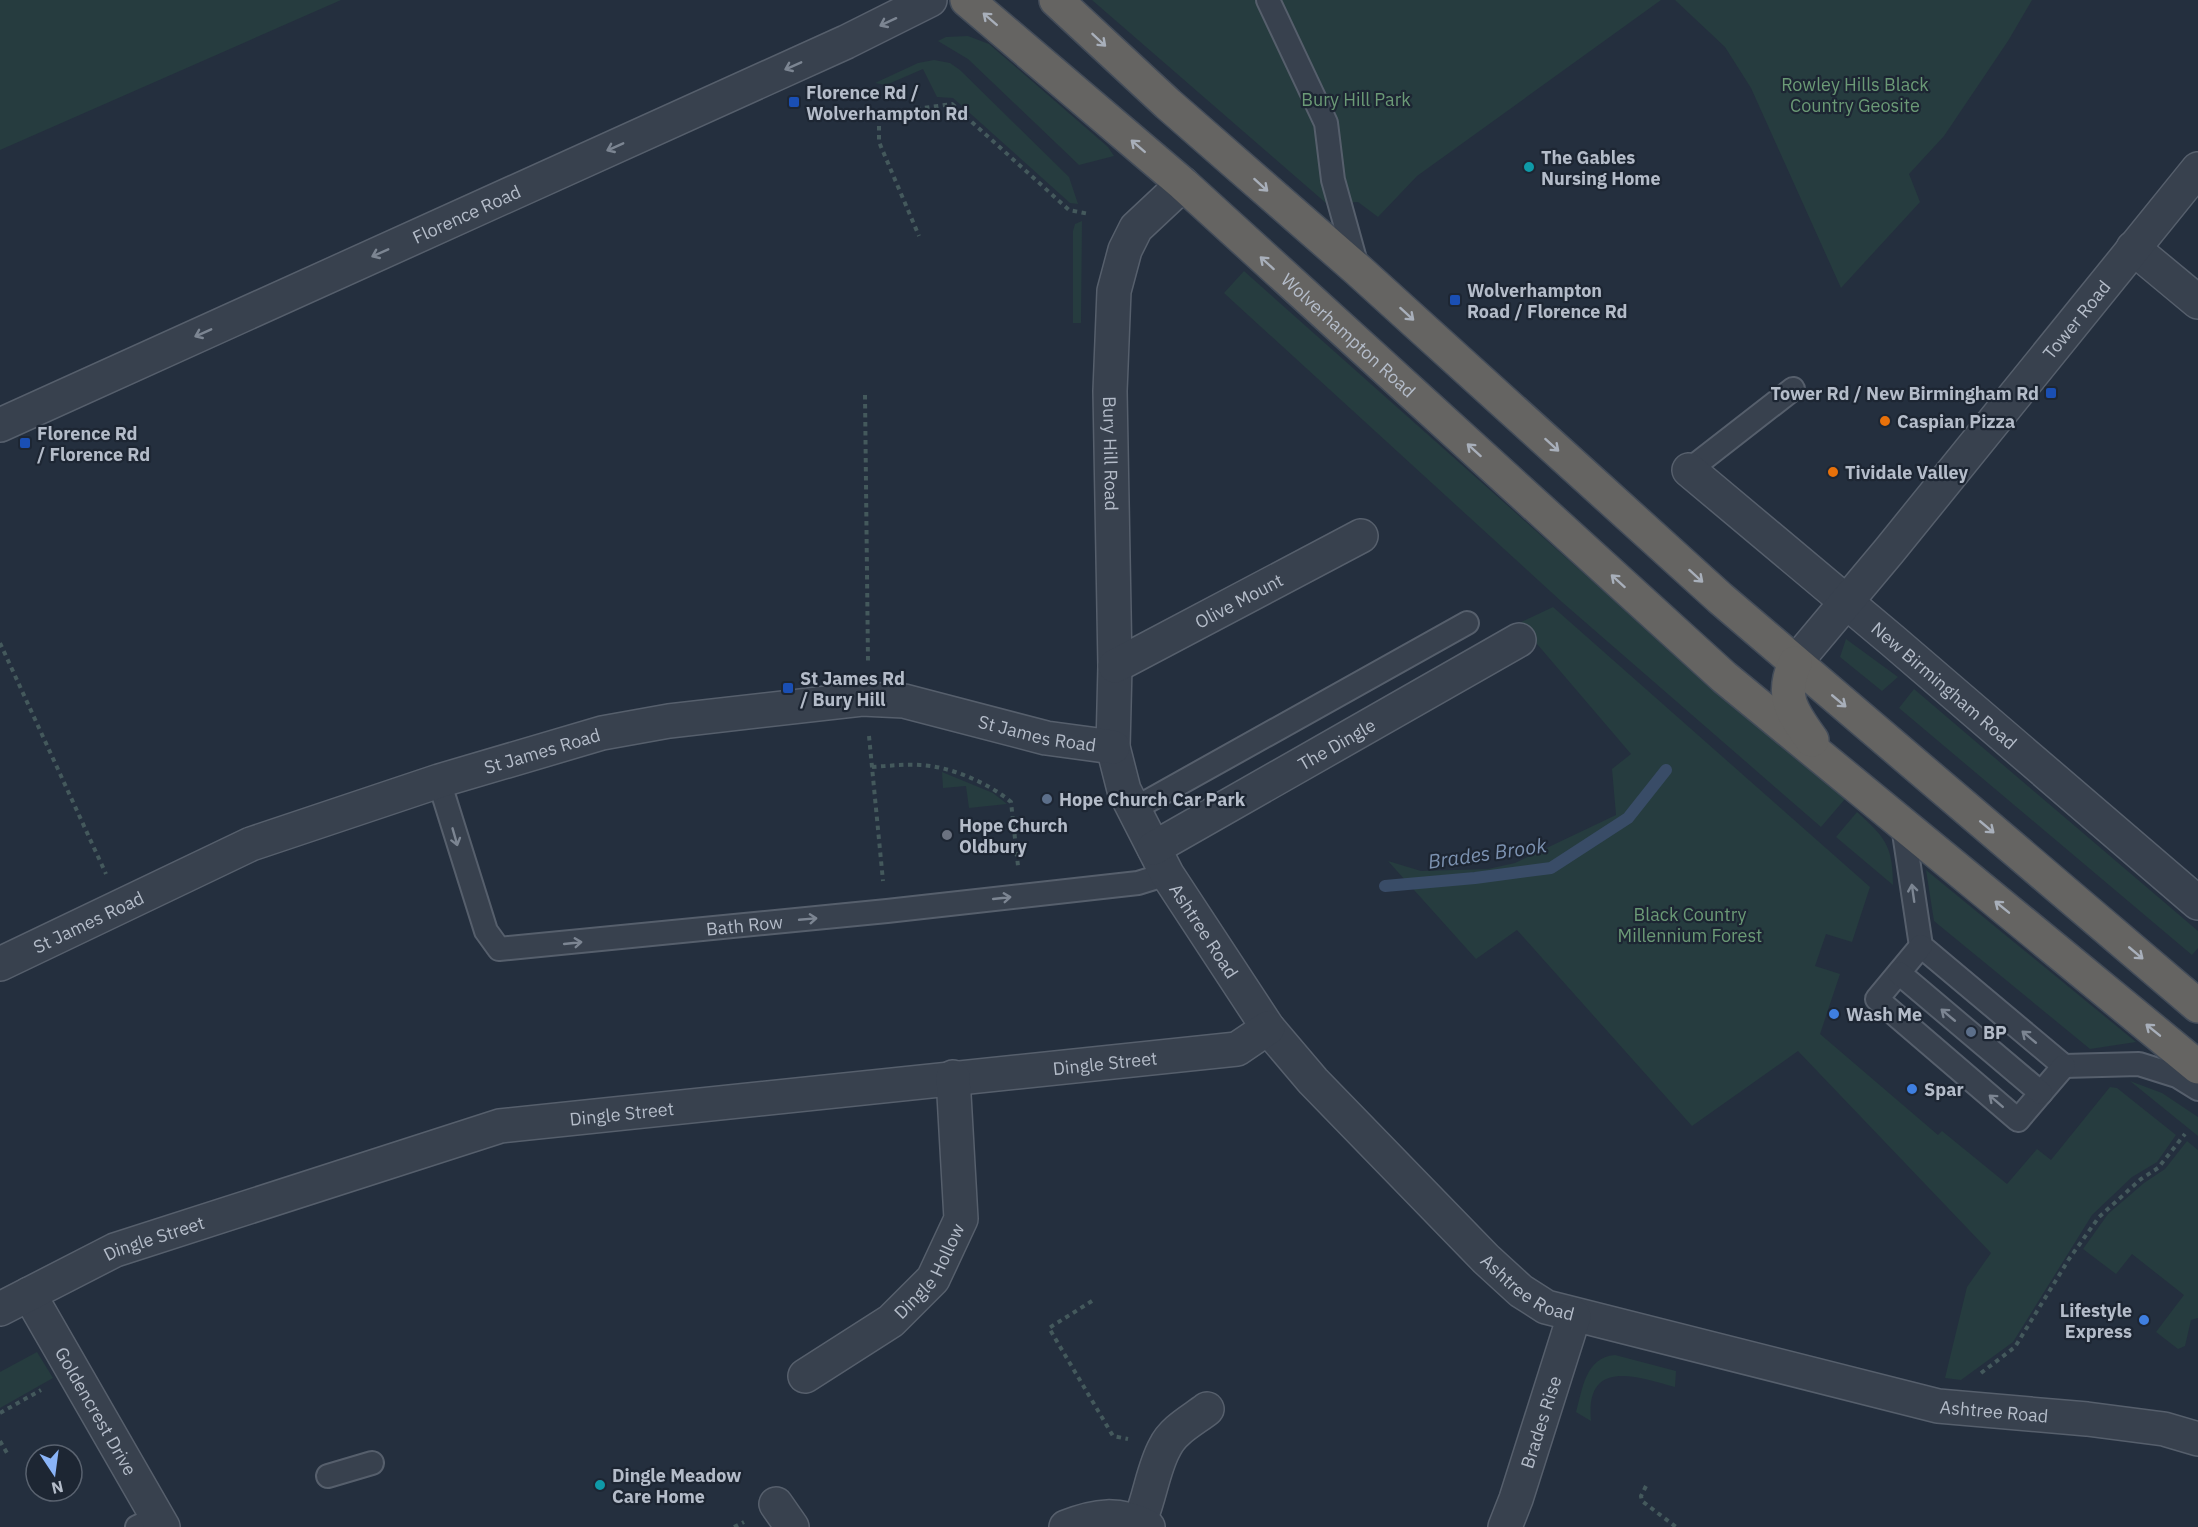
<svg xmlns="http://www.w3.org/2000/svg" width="2198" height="1527" font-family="'IBM Plex Sans',sans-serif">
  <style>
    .green { fill: #263c3f }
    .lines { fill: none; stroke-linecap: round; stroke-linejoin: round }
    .stream { stroke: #394c67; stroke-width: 12 }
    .service-casing { stroke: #565f6c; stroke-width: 26 }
    .minor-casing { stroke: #565f6c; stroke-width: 36 }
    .tertiary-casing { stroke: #565f6c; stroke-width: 36 }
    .trunk-casing { stroke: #434c59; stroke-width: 36 }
    .path { stroke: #44595c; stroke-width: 4; stroke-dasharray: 4.5 4.5; stroke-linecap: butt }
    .service { stroke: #38414e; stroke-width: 22 }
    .minor { stroke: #38414e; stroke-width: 33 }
    .tertiary { stroke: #38414e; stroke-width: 33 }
    .trunk { stroke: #656462; stroke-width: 33 }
    .oneway { stroke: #a8afba }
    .oneway2 { stroke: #7c8592 }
    .transit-dot { fill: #1a4fb4; stroke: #1d2633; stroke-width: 2 }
    .culture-dot { fill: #0f9aa8; stroke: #1d2633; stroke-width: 2 }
    .food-dot { fill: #e8710a; stroke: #1d2633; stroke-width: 2 }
    .service-dot { fill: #5c6f8a; stroke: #1d2633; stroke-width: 2 }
    .worship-dot { fill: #6b7280; stroke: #1d2633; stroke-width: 2 }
    .shop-dot { fill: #3f7fe0; stroke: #1d2633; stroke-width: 2 }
    .labels { text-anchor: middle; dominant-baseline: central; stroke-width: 4.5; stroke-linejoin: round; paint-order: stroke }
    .park-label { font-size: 18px; fill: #6b9a76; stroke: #1d2633 }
    .poi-label { font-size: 18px; font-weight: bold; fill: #b4bcc9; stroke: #1d2633; text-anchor: start }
    .street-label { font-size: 18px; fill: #b4bcc9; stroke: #1d2633 }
    .water-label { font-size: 20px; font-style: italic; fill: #7c92b1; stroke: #1d2633 }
  </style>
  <rect width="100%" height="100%" fill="#242f3e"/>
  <path class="green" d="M0 0H341L0 150Z
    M1092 0H1661L1417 176 1378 217 1358 202 1327 204Z
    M1675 0H2032L2008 41 1944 136 1909 174 1920 202 1841 288 1751 88 1725 47Z
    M968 36 989 44 1108 147 1114 156 1079 165 968 59 938 41 946 37Z
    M934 60 950 63 960 70 1069 177 1078 204 1070 203 953 98 937 97 923 69 886 85 875 83 918 63Z
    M1082 221 1081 323H1073V231L1075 224Z
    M1244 271 1680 659 1845 799 1821 827 1562 602 1224 293Z
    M1553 607 1870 887 1852 942 1826 934 1815 966 1840 974 1820 1034 1938 1135 1942 1131 2007 1184 2037 1149 2051 1160 2110 1087 2117 1088 2176 1135 2157 1162 2132 1177 2092 1215 2013 1342 1961 1380 1945 1378 1967 1287 1991 1253 1798 1051 1692 1126 1517 930 1476 959 1388 861 1421 871 1488 869 1515 863 1616 815 1612 769 1631 754 1519 623Z
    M1846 639 1898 677 1882 691 1840 657Z
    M1914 689 2198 931V948L2192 955 1899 708Z
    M942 772 993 793 1007 804 969 808 966 786 943 788Z
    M1857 812C1885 837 1893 846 1893 885L1836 837Z
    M1926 870 2136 1042 2090 1049 1934 921Z
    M2130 1081 2162 1093 2198 1117V1136Z
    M2187 1141 2198 1150V1318L2191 1320 2185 1346 2178 1349 2156 1332 2184 1295 2132 1254 2116 1274 2083 1249 2108 1214 2144 1183 2165 1169Z
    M37 1352 53 1378 0 1408V1372Z
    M1615 1355 1676 1371 1675 1387C1636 1376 1585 1358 1591 1421L1576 1412C1583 1388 1585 1358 1615 1355Z"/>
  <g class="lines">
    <path class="stream" d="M1385 886 1475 878 1551 868 1628 818 1666 770"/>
    <g class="service-casing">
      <g id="service">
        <path d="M1268 0 1326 123 1333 180 1358 270"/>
        <path d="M1689 470 1793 389"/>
        <path id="s1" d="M439 781 486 931 499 949 887 911 1138 883 1167 874"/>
        <path d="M1134 809 1467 623"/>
        <path d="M1903 826 1921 946 2064 1066 2139 1064 2177 1076 2198 1089"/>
        <path d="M1921 946 1877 999 2018 1120 2064 1066"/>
        <path d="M1899 973 2041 1093"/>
        <path d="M328 1476 372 1463"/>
        <path d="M137 1527 158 1517"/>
      </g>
    </g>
    <g class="minor-casing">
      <g id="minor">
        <path id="s2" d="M1183 184 1136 228 1125 250 1114 291 1110 391 1115 666 1113 747 1124 790 1167 874 1268 1028 1313 1081 1486 1259 1521 1291 1546 1307 1938 1406 2087 1419 2164 1429 2198 1439"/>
        <path d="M2133 248 2198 302"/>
        <path id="s3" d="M0 425 846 42 930 0"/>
        <path id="s4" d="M1689 470 1893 641 2198 903"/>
        <path id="s5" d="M1115 666 1361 536"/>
        <path id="s6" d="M1154 848 1519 640"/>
        <path id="s7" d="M0 964 251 844 439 781 602 733 669 721 862 699 904 701 1046 738 1113 747"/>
        <path id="s8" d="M29 1294 163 1527"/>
        <path id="s9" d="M0 1309 115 1250 500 1126 1237 1049 1268 1028"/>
        <path id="s10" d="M805 1376 891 1321 933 1279 961 1219 953 1077"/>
        <path d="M776 1504 792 1527"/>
        <path d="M1139 1523C1150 1498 1153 1468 1165 1447 1173 1430 1193 1420 1207 1409"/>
        <path d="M1066 1527C1096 1515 1118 1512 1148 1527"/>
        <path id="s11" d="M1505 1527 1516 1499 1574 1316"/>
      </g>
    </g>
    <g class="tertiary-casing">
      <g id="tertiary">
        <path id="s12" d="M1795 663 1889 551 2198 169"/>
      </g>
    </g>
    <g class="trunk-casing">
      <g id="trunk">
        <path id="s13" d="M967 0 1183 184 1724 677 2198 1067"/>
        <path d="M1056 0 1168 104 1358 270 1720 598 2198 1006"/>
        <path d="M1795 663C1780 697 1792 712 1812 740"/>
      </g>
    </g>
    <path class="path" d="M916 109 952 104 1069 210 1089 214
      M879 117V142L919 236
      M865 395 868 662
      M0 643 106 874
      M869 736 883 881
      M872 767C888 766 904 764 920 765 949 766 989 783 1011 802L1018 866
      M1092 1301 1049 1328 1113 1436 1128 1439
      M1981 1373 2015 1347 2069 1259 2099 1217 2141 1179 2158 1168 2185 1134
      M0 1413 41 1390
      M0 1441 7 1453
      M1646 1486 1641 1496 1642 1501 1676 1527
      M734 1527 744 1522"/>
    <use href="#service" class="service"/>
    <use href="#minor" class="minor"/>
    <use href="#tertiary" class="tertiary"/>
    <use href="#trunk" class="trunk"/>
  </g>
  <defs><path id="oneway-shaft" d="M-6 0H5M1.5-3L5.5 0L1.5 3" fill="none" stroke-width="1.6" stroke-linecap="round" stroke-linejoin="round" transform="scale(1.5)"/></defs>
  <g class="oneway">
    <use href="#oneway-shaft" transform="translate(990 19) rotate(-139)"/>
    <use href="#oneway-shaft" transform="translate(1099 40) rotate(43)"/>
    <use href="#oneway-shaft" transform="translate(1138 146) rotate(-139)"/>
    <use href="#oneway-shaft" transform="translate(1261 185) rotate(42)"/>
    <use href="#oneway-shaft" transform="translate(1267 263) rotate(-138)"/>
    <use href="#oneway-shaft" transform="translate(1407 314) rotate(42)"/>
    <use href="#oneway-shaft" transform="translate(1552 445) rotate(42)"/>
    <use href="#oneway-shaft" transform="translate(1474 450) rotate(-138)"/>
    <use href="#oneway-shaft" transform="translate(1696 576) rotate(42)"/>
    <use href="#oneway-shaft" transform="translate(1618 581) rotate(-138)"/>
    <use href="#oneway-shaft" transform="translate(1839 701) rotate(40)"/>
    <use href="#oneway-shaft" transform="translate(1987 827) rotate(40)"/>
    <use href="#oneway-shaft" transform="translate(2002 907) rotate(-141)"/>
    <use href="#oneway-shaft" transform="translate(2136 953) rotate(40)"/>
    <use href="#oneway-shaft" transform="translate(2153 1030) rotate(-141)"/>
  </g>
  <g class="oneway2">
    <use href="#oneway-shaft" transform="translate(888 22) rotate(155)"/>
    <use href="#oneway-shaft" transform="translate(793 66) rotate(156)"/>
    <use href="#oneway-shaft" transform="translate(615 147) rotate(156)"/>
    <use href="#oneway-shaft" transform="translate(380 253) rotate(156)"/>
    <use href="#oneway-shaft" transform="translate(203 333) rotate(156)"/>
    <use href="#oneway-shaft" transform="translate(455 837) rotate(74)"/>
    <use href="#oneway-shaft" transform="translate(1913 893) rotate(-98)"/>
    <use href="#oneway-shaft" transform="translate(1002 898) rotate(-6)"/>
    <use href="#oneway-shaft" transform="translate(808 919) rotate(-5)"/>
    <use href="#oneway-shaft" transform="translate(573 943) rotate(-6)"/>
    <use href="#oneway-shaft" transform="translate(1948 1015) rotate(-140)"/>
    <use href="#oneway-shaft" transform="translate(2029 1037) rotate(-140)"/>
    <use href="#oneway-shaft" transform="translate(1996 1101) rotate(-139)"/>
  </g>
  <g class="transit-dot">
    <rect x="788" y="96" width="12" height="12" rx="3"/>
    <rect x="1449" y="294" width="12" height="12" rx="3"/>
    <rect x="2045" y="387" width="12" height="12" rx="3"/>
    <rect x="19" y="437" width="12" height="12" rx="3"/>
    <rect x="782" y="682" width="12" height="12" rx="3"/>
  </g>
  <g class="culture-dot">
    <circle cx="1529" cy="167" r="6"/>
    <circle cx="600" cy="1485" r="6"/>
  </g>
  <g class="food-dot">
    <circle cx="1885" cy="421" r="6"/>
    <circle cx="1833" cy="472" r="6"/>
  </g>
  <g class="service-dot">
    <circle cx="1047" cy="799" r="6"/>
    <circle cx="1971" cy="1032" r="6"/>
  </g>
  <circle class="worship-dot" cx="947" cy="835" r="6"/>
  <g class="shop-dot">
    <circle cx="1834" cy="1014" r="6"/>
    <circle cx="1912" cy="1089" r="6"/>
    <circle cx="2144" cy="1320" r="6"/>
  </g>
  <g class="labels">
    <g class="park-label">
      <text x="1855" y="84">Rowley Hills Black<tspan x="1855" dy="21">Country Geosite</tspan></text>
      <text x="1356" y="99">Bury Hill Park</text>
      <text x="1690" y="914">Black Country<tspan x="1690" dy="21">Millennium Forest</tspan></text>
    </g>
    <g class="poi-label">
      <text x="806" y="92">Florence Rd /<tspan x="806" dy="21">Wolverhampton Rd</tspan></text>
      <text x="1541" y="157">The Gables<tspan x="1541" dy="21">Nursing Home</tspan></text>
      <text x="1467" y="290">Wolverhampton<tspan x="1467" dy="21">Road / Florence Rd</tspan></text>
      <text x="2039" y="393" text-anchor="end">Tower Rd / New Birmingham Rd</text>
      <text x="1897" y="421">Caspian Pizza</text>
      <text x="37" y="433">Florence Rd<tspan x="37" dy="21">/ Florence Rd</tspan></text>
      <text x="1845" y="472">Tividale Valley</text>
      <text x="800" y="678">St James Rd<tspan x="800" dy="21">/ Bury Hill</tspan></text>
      <text x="1059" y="799">Hope Church Car Park</text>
      <text x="959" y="825">Hope Church<tspan x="959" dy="21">Oldbury</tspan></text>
      <text x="1846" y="1014">Wash Me</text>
      <text x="1983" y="1032">BP</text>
      <text x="1924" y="1089">Spar</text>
      <text x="2132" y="1310" text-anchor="end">Lifestyle<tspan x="2132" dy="21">Express</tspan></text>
      <text x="612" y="1475">Dingle Meadow<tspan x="612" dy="21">Care Home</tspan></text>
    </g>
    <g class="street-label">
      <text stroke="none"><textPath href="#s3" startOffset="512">Florence Road</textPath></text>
      <text stroke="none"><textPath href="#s12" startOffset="444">Tower Road</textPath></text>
      <text stroke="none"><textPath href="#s13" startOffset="508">Wolverhampton Road</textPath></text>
      <text stroke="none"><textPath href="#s2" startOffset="294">Bury Hill Road</textPath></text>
      <text stroke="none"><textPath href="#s5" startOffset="140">Olive Mount</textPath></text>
      <text stroke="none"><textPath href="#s4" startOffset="334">New Birmingham Road</textPath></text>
      <text stroke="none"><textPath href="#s7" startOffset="1088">St James Road</textPath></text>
      <text stroke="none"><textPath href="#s6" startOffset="210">The Dingle</textPath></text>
      <text stroke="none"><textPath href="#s7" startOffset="584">St James Road</textPath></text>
      <text stroke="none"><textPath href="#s7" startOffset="98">St James Road</textPath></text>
      <text stroke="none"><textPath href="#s1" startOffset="426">Bath Row</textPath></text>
      <text stroke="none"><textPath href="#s2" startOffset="794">Ashtree Road</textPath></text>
      <text stroke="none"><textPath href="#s9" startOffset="1142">Dingle Street</textPath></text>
      <text stroke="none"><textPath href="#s9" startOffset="656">Dingle Street</textPath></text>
      <text stroke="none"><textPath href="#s9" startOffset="170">Dingle Street</textPath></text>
      <text stroke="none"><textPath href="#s10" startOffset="166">Dingle Hollow</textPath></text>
      <text stroke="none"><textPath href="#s2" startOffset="1280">Ashtree Road</textPath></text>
      <text stroke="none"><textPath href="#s8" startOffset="135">Goldencrest Drive</textPath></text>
      <text stroke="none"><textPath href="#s2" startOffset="1766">Ashtree Road</textPath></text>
      <text stroke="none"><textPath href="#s11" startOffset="111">Brades Rise</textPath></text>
    </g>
    <g class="water-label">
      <text transform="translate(1487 853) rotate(-8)">Brades Brook</text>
    </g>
  </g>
  <g transform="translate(54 1473) rotate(167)"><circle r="28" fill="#1d2633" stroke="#59626f" stroke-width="1.5"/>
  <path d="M0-4.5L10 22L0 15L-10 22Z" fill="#8ab4f8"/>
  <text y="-9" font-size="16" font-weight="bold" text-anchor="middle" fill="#b4bcc9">N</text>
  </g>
</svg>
